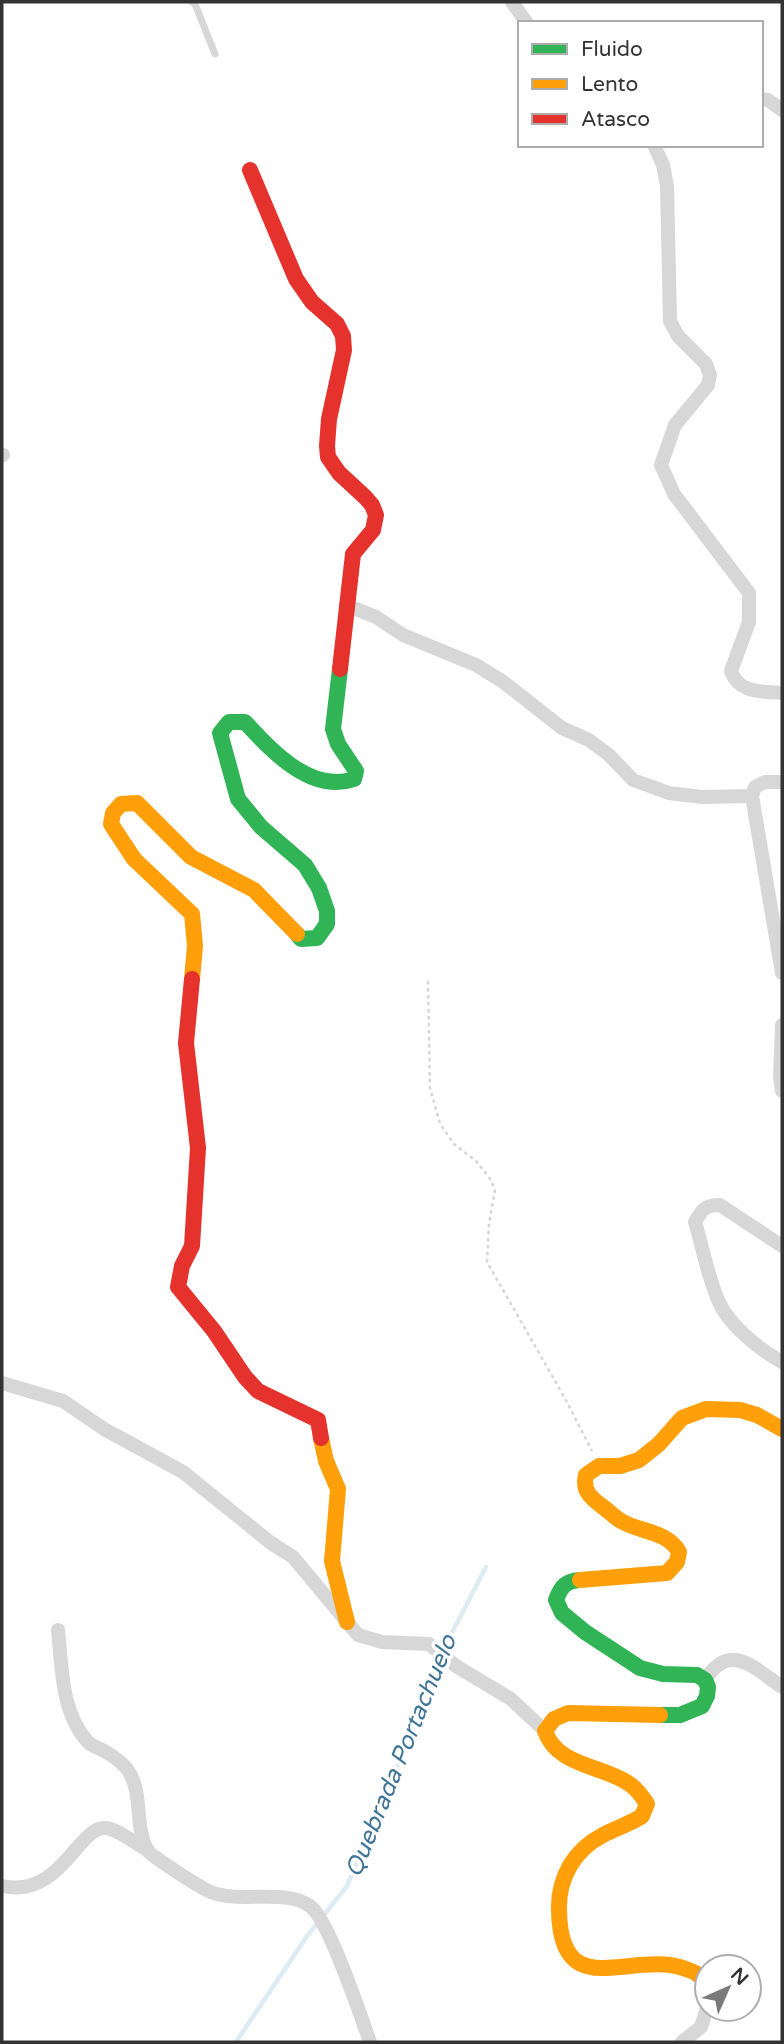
<svg xmlns="http://www.w3.org/2000/svg" width="784" height="2044" font-family="'Varela Round',sans-serif">
  <style>
    .lines { fill: none; stroke-linecap: round; stroke-linejoin: round }
    .stream { stroke: #ddebf3; stroke-width: 4.5 }
    .path { stroke: #d6d6d6; stroke-width: 2.5; stroke-dasharray: 3.5 3.5; stroke-linecap: butt }
    .lane { stroke: #d7d7d7; stroke-width: 7 }
    .street { stroke: #d7d7d7; stroke-width: 14 }
    .fast { stroke: #30b455; stroke-width: 16 }
    .slow { stroke: #ff9f0a; stroke-width: 16 }
    .jam { stroke: #e5322d; stroke-width: 16 }
    .labels { text-anchor: middle; dominant-baseline: central; stroke-width: 7; stroke-linejoin: round; paint-order: stroke }
    .water-label { font-size: 24px; font-style: italic; fill: #3f7597; stroke: #fff }
  </style>
  <rect width="100%" height="100%" fill="#fff"/>
  <g class="lines">
    <path class="stream" d="M443 1650 486 1567
      M236 2042 307 1936 347 1886 412 1731 439 1658"/>
    <path class="path" d="M428 981 430 1088 440 1124 454 1144 476 1161 491 1180 495 1191 489 1223 487 1262 567 1402 592 1451"/>
    <path class="lane" d="M192 2 195 4 215 54"/>
    <path class="street" d="M512 2 527 23
      M761 99 768 100 782 110
      M654 145 663 165 667 186 670 321 678 336 706 364 710 375 708 385 675 425 661 465 674 494 749 593V622L731 671C739 694 762 691 782 693
      M2 455H3
      M346 605 376 617 403 635 476 665 502 681 562 728 589 740 609 755 633 780 669 793 702 797 752 796
      M782 782H765L755 787 752 796 782 973
      M782 1025 780 1076 782 1091
      M782 1246 720 1205C706 1205 702 1209 695 1222 703 1248 708 1278 719 1302 729 1325 760 1350 782 1362
      M2 1383 63 1401 104 1429 183 1472 271 1543 293 1557 358 1635 382 1642 429 1644 456 1666 511 1699 545 1731
      M58 1630C62 1667 61 1713 88 1742 93 1747 100 1748 106 1752 113 1756 122 1763 127 1769 140 1786 137 1811 141 1831 142 1836 145 1846 148 1851 153 1857 202 1889 211 1892 240 1904 285 1888 310 1906 329 1920 361 2017 370 2042
      M705 1680C730 1640 755 1669 782 1687
      M2 1886C60 1899 78 1827 105 1828 117 1828 137 1845 148 1850
      M682 2042 701 2027 707 2008"/>
    <path class="fast" d="M297 934 301 939 317 938 327 924V911L319 888 305 865 261 827 238 799 220 733 229 722H245C272 751 311 794 354 779L356 771 338 744 333 729 340 669
      M580 1580C566 1581 561 1586 556 1600L562 1613 585 1632 640 1668 663 1674 697 1675 705 1680 708 1687 707 1696 702 1706 680 1715H660"/>
    <path class="slow" d="M192 979 195 946 192 914 134 859 111 824 113 813 121 804 137 803 191 857 254 890 297 934
      M321 1438 326 1461 338 1489 332 1561 347 1622
      M580 1580 667 1573 677 1562 679 1552C668 1531 639 1532 621 1521 614 1517 609 1511 603 1507 591 1498 582 1491 586 1475L599 1466H620L639 1460 659 1444 682 1418 706 1409 740 1410 757 1415 782 1429
      M660 1715 568 1713 554 1719 545 1731C557 1766 601 1765 628 1783 636 1788 642 1796 647 1804L642 1816C630 1824 616 1828 603 1835 574 1850 558 1878 559 1910 560 2006 632 1949 686 1969 695 1972 701 1975 707 1984"/>
    <path class="jam" d="M250 170 296 279 312 302 337 324 343 336 344 350 329 419 327 446 328 457 339 473 365 497 372 505 376 515 373 530 353 554 340 669
      M192 979 186 1043 198 1148 192 1246 182 1266 178 1287 214 1331 245 1377 258 1391 318 1420 321 1438"/>
  </g>
  <g class="labels">
    <g class="water-label">
      <text transform="translate(401 1756) rotate(-68)">Quebrada Portachuelo</text>
    </g>
  </g>
  <rect width="784" height="2044" fill="none" stroke="#333333" stroke-width="7"/>
  <rect x="518" y="21" width="245" height="126" fill="#ffffff" stroke="#adadad" stroke-width="2"/>
  <rect x="532" y="44" width="35" height="10" fill="#30b455" stroke="#adadad" stroke-width="2"/>
  <text x="581" y="56" font-size="21" fill="#333333">Fluido</text>
  <rect x="532" y="79" width="35" height="10" fill="#ff9f0a" stroke="#adadad" stroke-width="2"/>
  <text x="581" y="91" font-size="21" fill="#333333">Lento</text>
  <rect x="532" y="114" width="35" height="10" fill="#e5322d" stroke="#adadad" stroke-width="2"/>
  <text x="581" y="126" font-size="21" fill="#333333">Atasco</text>
  <g transform="translate(728 1988) rotate(45)"><circle r="33" fill="#ffffff" stroke="#adadad" stroke-width="2"/>
  <path d="M0-5L12 26L0 18L-12 26Z" fill="#7a7a7a"/>
  <text y="-10" font-size="19" font-weight="bold" text-anchor="middle" fill="#333333">N</text>
  </g>
</svg>
